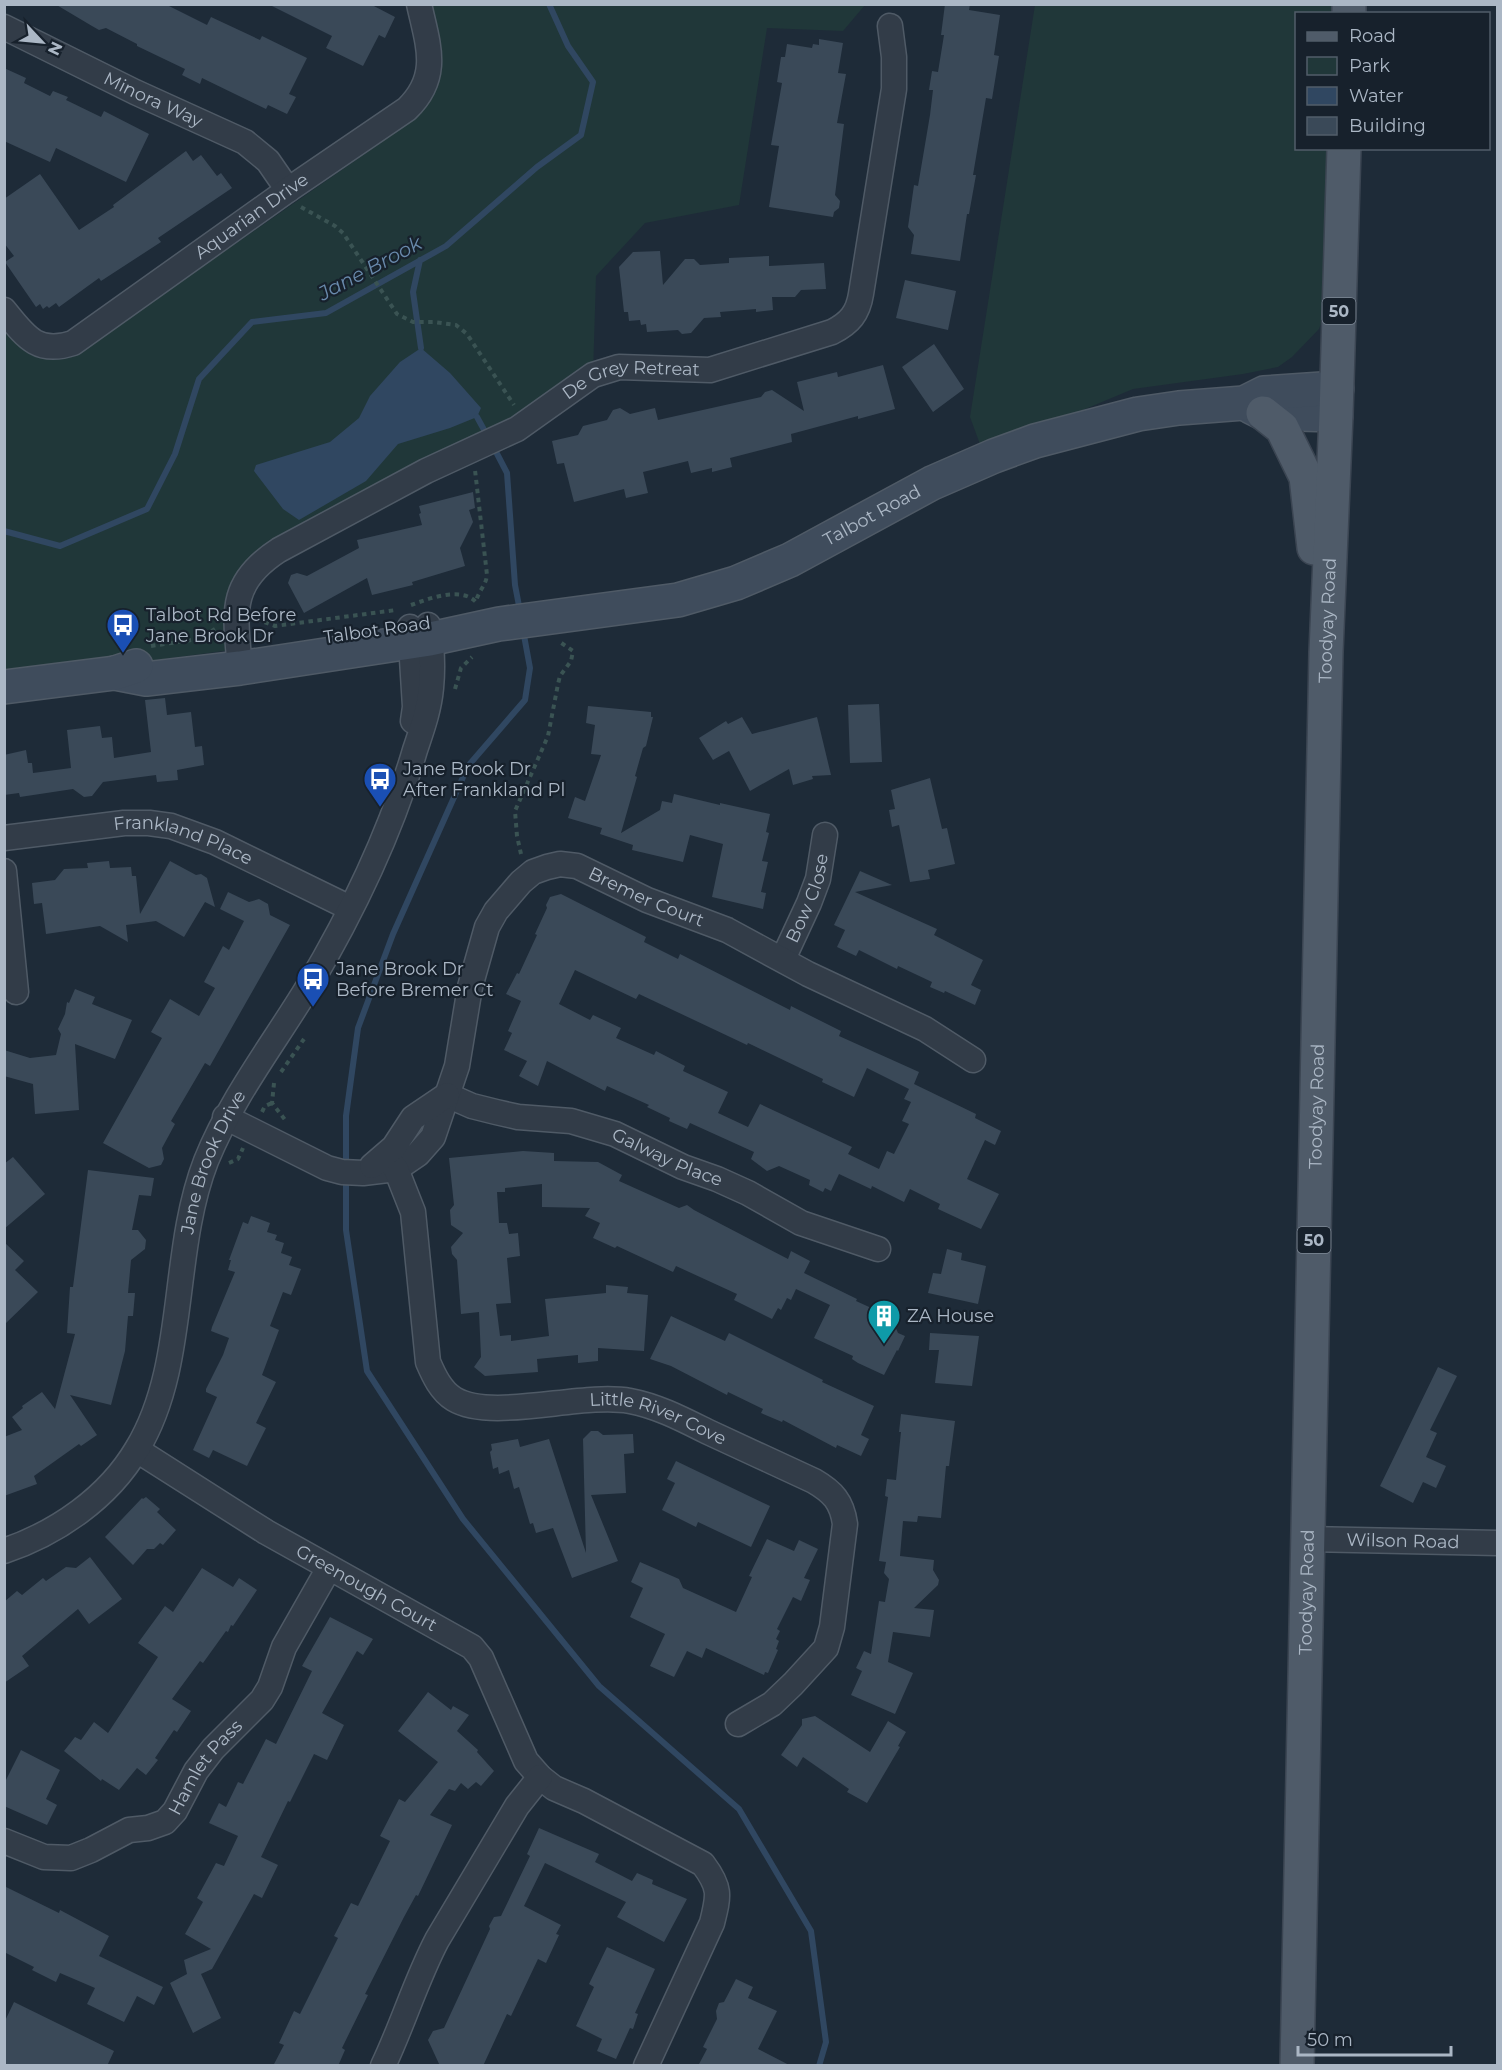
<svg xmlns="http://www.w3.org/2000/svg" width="1502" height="2070" font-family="Montserrat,sans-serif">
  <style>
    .green { fill: #203739 }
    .water { fill: #304761 }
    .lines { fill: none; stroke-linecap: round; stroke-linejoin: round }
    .stream { stroke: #304761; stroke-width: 6 }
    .building { fill: #3a4958; fill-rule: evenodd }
    .minor-casing { stroke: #4f5a66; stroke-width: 27 }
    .secondary-casing { stroke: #4f5a66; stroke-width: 36 }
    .primary-casing { stroke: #3b4552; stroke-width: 36 }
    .path { stroke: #3a5353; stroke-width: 4; stroke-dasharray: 4.5 4.5; stroke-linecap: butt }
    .minor { stroke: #323c48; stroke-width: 24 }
    .secondary { stroke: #3f4c5c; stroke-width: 33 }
    .primary { stroke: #4f5b69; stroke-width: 33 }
    .labels { text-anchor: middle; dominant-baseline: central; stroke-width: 4.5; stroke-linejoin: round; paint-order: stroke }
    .shield { fill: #17212c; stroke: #7f8a97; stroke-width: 1.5 }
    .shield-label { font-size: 16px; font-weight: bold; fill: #abb7c5 }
    .street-label { font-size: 18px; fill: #abb7c5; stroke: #17212c }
    .poi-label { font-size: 18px; fill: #abb7c5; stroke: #17212c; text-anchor: start }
    .water-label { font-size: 20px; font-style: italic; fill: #698aac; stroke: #17212c }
  </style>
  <rect width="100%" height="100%" fill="#1e2b38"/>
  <path class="green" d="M430 5H865L843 31 767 28 739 205 645 223 596 276 593 375 251 572 238 649 149 661 5 687 4 330C25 356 44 363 77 354L412 121C452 83 438 52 430 5Z
    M1035 5H1347V13L1296 14V148L1343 149 1340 272 1319 329 1292 357 1278 367 1243 374 1133 389 1059 420 981 447 970 417Z"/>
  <path class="water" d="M421 348 450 373 481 408 477 417 450 428 398 444 366 481 299 520 283 509 254 471 256 465 330 442 359 418 370 396 400 362Z"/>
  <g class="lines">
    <path class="stream" d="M420 260 413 292 421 348
      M477 417 488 437
      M493 446 507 473 515 585 520 611
      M4 531 60 546 147 509 175 454 199 379 252 322 326 313 446 246 537 167 581 135 593 82 568 46 549 4
      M346 1166V1116L358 1028 393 934 468 766 525 700 530 668 523 630
      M346 1176V1230L367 1371 463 1519 599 1686 739 1809 811 1931 826 2042 819 2066"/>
  </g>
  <path class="building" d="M55 4H165L207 25 211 17 260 40 262 36 307 58 289 94 296 97 287 114 268 105 266 109 202 78 200 84 182 75 185 69 137 46V44L106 28 99 30 92 26Z
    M268 4H370L395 17 385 38 379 35 363 66 326 48 332 36Z
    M945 4H970L969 10 1000 15 994 55 999 56 992 99 986 98 973 175H976L969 214H967L960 261 911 254 914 235 908 227 914 185 918 186 930 115 933 90H929L932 71 938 72 944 35H941Z
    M819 39 843 43 838 73 846 74 837 123 844 124 835 195 840 201 839 208 834 212 833 217 769 207 779 146 771 145 782 83 777 82 781 57H785L787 44 812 48 813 44 819 45Z
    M4 68 26 78 24 83 50 96 53 91 68 97 66 100 101 117 104 111 149 134 126 182 56 148 50 162 4 141Z
    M186 151 193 161 201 155 217 176 221 173 232 188 158 238 161 242 101 281 99 278 59 307 56 303 49 308 47 306 43 309 40 304 36 307 5 262 14 256 4 243V199L40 174 79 230 114 207 113 205Z
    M660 251 663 285 685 259H694L700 265 729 263V258L769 256V266L824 263 826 289 801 290 795 297H772L773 310 756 312V309L720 312 721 317 704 318 691 333 682 334 678 330 647 332 646 324 641 325 640 320 629 321 628 312H624L619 267 633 252Z
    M905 280 956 291 948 330 896 318Z
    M934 344 964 389 933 412 902 367Z
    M883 365 895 409 858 419V416L791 434 792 442 730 458 732 467 712 472V468L691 473 688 461 643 472 648 493 626 498 624 489 574 502 564 463 557 464 552 441 578 435 583 426 607 420 613 410 620 408 630 414 655 408 658 420 761 397 765 392 772 390 804 411 797 382 837 372 838 377Z
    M473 492 475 508 469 510 473 522 460 548 465 566 412 582 413 585 372 595 367 578 304 613 288 583 291 575 297 573 307 576 359 548 357 540 422 525 419 514 421 513 419 506Z
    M165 698 167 715 191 712 195 747 202 746 204 765 177 770 178 780 157 782 156 775 103 782 92 796 84 797 73 789 20 797 19 793 4 795V755L26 750 28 763H32L33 773 71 768 67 730 100 726 102 738 112 737 114 758 151 752 145 700Z
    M879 704 882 762 850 763 848 705Z
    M588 706 651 712V717H653L646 746 643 748 635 776 637 777 621 833 660 810 662 801 672 803 674 794 720 805V803L770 814 766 832 769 833 762 861 768 862 761 892 766 893 763 909 712 897 723 844 690 835 683 862 632 850 633 845 600 834 602 828 568 818 575 797 585 801 601 755 591 754 595 725 586 723Z
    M742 717 752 734 817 717 831 775 812 776 813 779 793 785 789 769 750 791 729 751 713 760 699 738 726 721 728 724Z
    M930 778 942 829 947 828 955 864 928 870 930 879 910 882 899 825 892 827 889 810 895 809 891 790Z
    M109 861 110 868 131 867 132 876H136L140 914 170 861 196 875 201 874 207 878 215 907 205 902 184 937 156 921 126 925 128 942 100 926 46 934 42 903 34 904 32 883 55 880 64 869 88 868 87 863Z
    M860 871 892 885 855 892 937 929 934 935 983 960 971 985 981 990 975 1005 945 991 944 993 930 987 932 982 898 966 897 969 859 950 856 956 837 947 845 930 834 925Z
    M228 892 249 902 259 899 268 904 270 915 290 925 210 1066 205 1063 171 1121 175 1124 162 1148 164 1159 161 1165 149 1168 103 1143 162 1038 151 1032 170 999 199 1016 215 988 204 982 223 946 229 950 244 921 220 909Z
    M561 894 646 937 644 942 678 959 680 954 790 1010 791 1006 841 1031 839 1036 919 1072 914 1084 976 1114 975 1118 1001 1131 995 1145 985 1140 967 1179 999 1194 981 1229 938 1209 940 1204 910 1189 904 1202 872 1186 871 1189 839 1174 831 1191 825 1188 823 1192 809 1185 810 1180 779 1166 767 1171 751 1159 754 1152 690 1123 687 1129 669 1121 670 1118 647 1107 649 1105 607 1086 605 1091 547 1061 538 1086 519 1076 527 1061 504 1050 512 1033 508 1031 521 1001 506 994 517 973 519 974 537 935 535 934 547 908 546 905 550 897ZM575 970 636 999 639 994 747 1045 748 1043 823 1079 822 1082 854 1097 867 1068 909 1089 904 1099 911 1102 902 1121 909 1124 894 1154 887 1151 879 1169 848 1154 852 1147 760 1104 748 1127 718 1113 728 1092 683 1071 685 1066 656 1051 654 1055 616 1038 621 1028 593 1015 590 1020 559 1004Z
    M75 989 95 997 92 1004 132 1020 115 1059 75 1044 79 1110 35 1114 33 1084 4 1076V1050L30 1058 56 1055 61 1034 58 1029 65 1014 67 1002 69 1003Z
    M523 1151 554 1153V1161L598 1162 622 1175 619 1181 679 1208 687 1205 694 1210 788 1259 791 1251 810 1261 804 1273 857 1299 856 1301 891 1317 898 1333 905 1336 898 1351 897 1350 884 1375 858 1363 852 1359 853 1356 814 1338 830 1305 796 1289 791 1300 787 1298 781 1310 778 1308 772 1319 734 1300 737 1294 676 1266 673 1272 617 1246 615 1248 593 1238 600 1223 585 1216 590 1208 542 1207V1184L505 1188V1192H497L499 1223H507L509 1234 518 1233 520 1256 507 1258 511 1303 496 1304 500 1336 511 1335V1341L549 1336 545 1299 606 1293V1285L628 1287 627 1293 648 1295 644 1351 598 1348V1361L578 1363V1355L537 1359 538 1372 485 1376 474 1367 481 1357 479 1312 461 1314 457 1260 452 1254 451 1247 463 1233 451 1225 450 1210 454 1205 449 1158Z
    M13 1157 45 1194 4 1229V1164Z
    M88 1170 154 1178 151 1196 139 1195 132 1230H138L146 1240 145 1249 131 1260 128 1293H135L133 1316H128L125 1351 116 1386 111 1405 70 1395 97 1435 81 1446 79 1444 34 1476 37 1484 4 1496V1437L22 1430 12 1417 23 1408 22 1406 42 1392 55 1409 75 1334 67 1333 70 1287H73Z
    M251 1216 270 1223 267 1232 277 1235 275 1240 284 1243 281 1253 292 1257 289 1265 301 1269 291 1295 283 1292 270 1326 279 1330 262 1375 276 1382 256 1423 266 1428 247 1466 213 1450 209 1458 193 1450 217 1397 206 1392V1389L223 1355 229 1338 211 1331 212 1327 235 1272 228 1270 231 1260H229L243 1222 248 1224Z
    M4 1242 24 1261 15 1270 38 1292 4 1325Z
    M947 1249 962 1253 961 1260 986 1266 978 1304 928 1293 933 1273 941 1274Z
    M671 1316 725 1341 729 1333 823 1380 822 1382 874 1406 861 1435 869 1439 861 1456 837 1445 836 1448 783 1420 782 1422 761 1413 763 1409 728 1392 727 1395 671 1366 650 1359Z
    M930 1333 979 1336 972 1386 935 1383 939 1350H929Z
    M1438 1367 1457 1376 1430 1430 1437 1433 1426 1457 1446 1466 1436 1488 1423 1482 1413 1503 1380 1486Z
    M901 1414 955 1421 949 1466H946L941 1518 918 1516 917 1522 903 1521 900 1556 934 1560 933 1570 939 1580 938 1585 914 1608 934 1610 930 1637 893 1632 888 1662 913 1673 895 1714 851 1695 862 1671 856 1668 864 1651 871 1654 879 1601 885 1602 889 1579 884 1573 886 1562 879 1561 888 1497 885 1496 887 1479 896 1480 901 1432H899Z
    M591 1431H598L603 1435 633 1434 634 1453 624 1454 626 1493 591 1495 618 1561 572 1578 553 1528 536 1533 533 1523 530 1524 519 1487 514 1489 509 1470 499 1474 498 1467 493 1469 490 1452 492 1450 491 1444 518 1439 520 1447 549 1439 586 1553 583 1439Z
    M676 1461 770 1506 751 1547 698 1522 696 1527 662 1510 675 1483 667 1479Z
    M146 1497 160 1509 157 1512 176 1530 163 1545 160 1543 154 1549H147L133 1565 105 1537 142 1498 143 1499Z
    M767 1539 794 1551 799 1540 818 1549 804 1578 810 1580 801 1601 793 1597 777 1629 780 1631 776 1639 779 1641 776 1649 778 1650 768 1673 765 1672 764 1675 706 1648 702 1658 687 1651 674 1677 650 1666 665 1634 630 1617 643 1588 631 1582 640 1562 679 1579 683 1588 736 1612 752 1577 749 1576Z
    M90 1557 122 1599 89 1624 78 1609 22 1656 29 1666 4 1683V1602L17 1591 22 1595 43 1578 46 1581 66 1567 76 1568Z
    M202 1568 233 1587 239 1578 257 1590 233 1626 231 1625 228 1632 226 1631 203 1663 200 1661 172 1699 191 1711 177 1732 174 1730 155 1758 158 1760 146 1775 137 1768 119 1790 102 1779 101 1781 64 1751 75 1737 81 1740 94 1722 108 1733 158 1657 138 1643 165 1606 173 1612Z
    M330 1617 373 1639 363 1655 357 1651 322 1713 344 1725 327 1760 314 1754 290 1802 288 1801 261 1857 278 1865 262 1898 254 1894 212 1969 201 1974 221 2018 193 2033 170 1983 187 1974 184 1960 211 1949 185 1934 203 1902 197 1898 216 1863 224 1866 238 1836 209 1823 219 1803 226 1807 238 1782 243 1784 266 1739 276 1744 312 1671 302 1666Z
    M428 1692 451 1710 453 1706 469 1715 457 1731 478 1750 477 1752 494 1771 481 1786 476 1782 468 1789 461 1783 455 1791 449 1789 430 1815 452 1825 418 1896 416 1895 404 1917 365 1994 368 1995 342 2048 345 2050 338 2066H273L284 2045 279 2043 294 2011 300 2014 338 1938 334 1936 351 1903 358 1906 390 1841 380 1836 399 1799 405 1802 438 1762 398 1731Z
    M815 1716 870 1752 888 1721 906 1732 898 1746 900 1747 867 1803 847 1792 849 1789 803 1757 797 1767 781 1755 802 1725V1719Z
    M21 1750 60 1770 46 1799 57 1805 47 1825 4 1806V1784Z
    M539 1828 599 1854 595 1862 632 1881 637 1873 653 1880 652 1884 687 1899 664 1942 617 1917 626 1902 545 1863 524 1906 561 1925 556 1934 559 1935 546 1963 538 1959 511 2016 507 2014 483 2066H440L428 2040 433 2031 444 2028 490 1929 489 1926 494 1917 501 1916 530 1856 527 1854Z
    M4 1886 59 1913 60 1910 109 1936 99 1956 163 1987 154 2005 137 1996 124 2022 87 2004 95 1988 60 1973 56 1982 32 1970 34 1967 4 1952Z
    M607 1947 655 1969 635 2013 638 2014 633 2029 630 2028 616 2059 597 2051 602 2039 576 2026 594 1987 589 1984Z
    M736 1979 753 1987 748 1998 777 2011 758 2049 791 2066H698L707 2049 703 2047 717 2019 716 2011 719 2003 724 2002Z
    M14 2002 114 2051 107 2066H4V2023Z"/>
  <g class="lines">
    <g class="minor-casing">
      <g id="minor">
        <path id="s1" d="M4 27 135 92 245 142 268 161 288 190"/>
        <path id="s2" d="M4 310C25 336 37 355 73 343L288 190 407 109C441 76 428 45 419 4"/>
        <path d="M410 627 415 707 413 721"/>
        <path id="s3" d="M240 668C235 613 228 583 279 550L426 471 517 429 593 375 619 367 710 370 832 332C850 323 858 313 861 294L894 89V57L890 26"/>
        <path id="s4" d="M4 838 124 823H149L171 826 215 842 350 908"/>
        <path d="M4 871 16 992"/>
        <path id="s5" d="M783 959 809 903 818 879 825 835"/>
        <path id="s6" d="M447 1095 472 1106 496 1112 518 1117 571 1121 615 1134 683 1167 717 1179 748 1193 801 1223 878 1249"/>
        <path id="s7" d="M225 1117 327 1168 342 1172 363 1173 396 1169 418 1154 433 1137 457 1066 470 987 487 927 496 911 521 882 533 872 547 867 560 864 577 866 647 900 727 930 808 974 925 1029 973 1060"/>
        <path id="s8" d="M387 1158 396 1169 413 1212 428 1362C434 1376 441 1391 454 1399 492 1422 582 1392 630 1401 657 1406 682 1419 706 1431 742 1448 778 1464 814 1481 833 1492 842 1502 845 1524L832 1627 826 1648 793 1684 772 1704 738 1724"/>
        <path d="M372 1166 394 1147 413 1118 447 1095"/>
        <path id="s9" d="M137 1450 266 1532 472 1647 481 1658 526 1761 540 1777 554 1788 584 1801 703 1864C721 1888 719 1895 712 1923L646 2066"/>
        <path id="s10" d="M1307 1539 1498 1543"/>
        <path id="s11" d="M4 1551C57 1533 108 1498 137 1449 188 1365 170 1254 206 1161 232 1097 272 1046 308 987 352 913 391 832 415 750 422 729 429 710 431 688 433 667 432 645 428 625"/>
        <path id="s12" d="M4 1841 44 1857 71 1858 91 1850 129 1830 148 1828 165 1822 175 1811 196 1771 213 1749 262 1700 270 1687 284 1647 329 1568"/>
        <path d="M383 2066C403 2024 416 1980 437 1940L517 1806 540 1777"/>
      </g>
    </g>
    <g class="secondary-casing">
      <g id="secondary">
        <path d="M1251 407 1263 413 1336 415"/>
        <path id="s13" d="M115 673 146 679 240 668 430 639 499 624 678 600 736 583 790 560 932 483 994 456 1035 441 1138 414 1179 408 1244 403 1264 393 1337 388"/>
        <path d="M4 687 115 673 136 666"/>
      </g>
    </g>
    <g class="primary-casing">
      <g id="primary">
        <path d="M1349 14V4"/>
        <path d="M1263 413 1282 428 1306 477 1314 548"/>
        <path id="s14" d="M1297 2066 1326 652 1336 415 1344 148"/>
      </g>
    </g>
    <path class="path" d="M301 207 335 226 343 233 397 314 413 322H434L456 325 467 334 514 405
      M411 605C428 599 461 586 476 602 478 591 486 586 487 575L475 470
      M256 619 275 626 396 610
      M151 646 198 639 215 629
      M455 689 461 668 472 657
      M521 854 517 836 515 811 548 736 558 684 560 676 571 661 573 651 560 642
      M281 1072 304 1039
      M274 1083 272 1103 286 1121
      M262 1112 265 1106 272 1103
      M229 1163 238 1159 243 1148"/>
    <use href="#minor" class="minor"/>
    <use href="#secondary" class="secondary"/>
    <use href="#primary" class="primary"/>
  </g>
  <defs>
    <g id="bus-pin" transform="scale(1.725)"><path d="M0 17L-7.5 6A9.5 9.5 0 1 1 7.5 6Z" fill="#1a4fb4" stroke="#17212c"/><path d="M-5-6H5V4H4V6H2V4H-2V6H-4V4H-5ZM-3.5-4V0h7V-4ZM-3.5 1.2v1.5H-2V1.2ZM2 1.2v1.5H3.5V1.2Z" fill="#fff"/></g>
    <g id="building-pin" transform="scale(1.725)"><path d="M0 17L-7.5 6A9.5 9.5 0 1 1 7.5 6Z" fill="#0f9aa8" stroke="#17212c"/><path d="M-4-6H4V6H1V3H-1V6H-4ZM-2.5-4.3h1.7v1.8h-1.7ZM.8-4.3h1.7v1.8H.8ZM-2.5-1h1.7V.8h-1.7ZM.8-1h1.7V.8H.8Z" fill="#fff"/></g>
  </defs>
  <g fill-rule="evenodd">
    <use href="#bus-pin" x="123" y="625"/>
    <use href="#bus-pin" x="380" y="779"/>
    <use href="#bus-pin" x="313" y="979"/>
    <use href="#building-pin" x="884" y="1316"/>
  </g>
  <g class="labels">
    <g class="shield">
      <rect x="1322.5" y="298" width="33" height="26" rx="4.5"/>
      <rect x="1297.5" y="1227" width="33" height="26" rx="4.5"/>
    </g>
    <g class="shield-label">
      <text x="1339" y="311">50</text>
      <text x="1314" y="1240">50</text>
    </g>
    <g class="street-label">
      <text stroke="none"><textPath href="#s1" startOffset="166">Minora Way</textPath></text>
      <text stroke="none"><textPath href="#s2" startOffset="303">Aquarian Drive</textPath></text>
      <text stroke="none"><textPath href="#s3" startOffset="531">De Grey Retreat</textPath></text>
      <text stroke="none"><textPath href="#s13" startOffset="782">Talbot Road</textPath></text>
      <text stroke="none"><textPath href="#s14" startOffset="1446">Toodyay Road</textPath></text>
      <text transform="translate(377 630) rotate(-8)">Talbot Road</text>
      <text stroke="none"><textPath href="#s4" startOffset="183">Frankland Place</textPath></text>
      <text stroke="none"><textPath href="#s7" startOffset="644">Bremer Court</textPath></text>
      <text stroke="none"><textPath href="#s5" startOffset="66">Bow Close</textPath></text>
      <text stroke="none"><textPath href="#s14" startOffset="960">Toodyay Road</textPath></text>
      <text stroke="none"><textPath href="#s6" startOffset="231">Galway Place</textPath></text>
      <text stroke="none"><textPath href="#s11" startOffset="470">Jane Brook Drive</textPath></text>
      <text stroke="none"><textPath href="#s8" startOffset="466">Little River Cove</textPath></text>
      <text stroke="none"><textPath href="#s10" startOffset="96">Wilson Road</textPath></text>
      <text stroke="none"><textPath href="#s9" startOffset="268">Greenough Court</textPath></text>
      <text stroke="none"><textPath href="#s14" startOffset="474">Toodyay Road</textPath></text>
      <text stroke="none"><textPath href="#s12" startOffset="240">Hamlet Pass</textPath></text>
    </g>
    <g class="poi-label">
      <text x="146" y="615">Talbot Rd Before<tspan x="146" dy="21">Jane Brook Dr</tspan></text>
      <text x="403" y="769">Jane Brook Dr<tspan x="403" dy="21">After Frankland Pl</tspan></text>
      <text x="336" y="969">Jane Brook Dr<tspan x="336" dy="21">Before Bremer Ct</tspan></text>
      <text x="907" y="1316">ZA House</text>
    </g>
    <g class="water-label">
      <text transform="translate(370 268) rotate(-28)">Jane Brook</text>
    </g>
  </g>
  <rect width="1502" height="2070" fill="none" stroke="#abb7c5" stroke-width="12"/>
  <rect x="1295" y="12" width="195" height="138" fill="#17212c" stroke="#525d69" stroke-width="1.5"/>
  <rect x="1307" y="32" width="30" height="9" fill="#4f5b69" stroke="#525d69" stroke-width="1.5"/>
  <text x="1349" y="42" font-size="18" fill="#abb7c5">Road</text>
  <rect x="1307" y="57" width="30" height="18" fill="#203739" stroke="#525d69" stroke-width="1.5"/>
  <text x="1349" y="72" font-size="18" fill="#abb7c5">Park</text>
  <rect x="1307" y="87" width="30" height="18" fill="#304761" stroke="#525d69" stroke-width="1.5"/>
  <text x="1349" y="102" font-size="18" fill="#abb7c5">Water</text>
  <rect x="1307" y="117" width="30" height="18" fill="#3a4958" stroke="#525d69" stroke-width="1.5"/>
  <text x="1349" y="132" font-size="18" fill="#abb7c5">Building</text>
  <g transform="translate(42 42) rotate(116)" stroke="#17212c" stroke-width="4.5" paint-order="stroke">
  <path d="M0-4.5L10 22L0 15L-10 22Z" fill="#abb7c5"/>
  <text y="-9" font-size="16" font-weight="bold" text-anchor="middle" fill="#abb7c5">N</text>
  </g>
  <path d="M1298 2046v9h153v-9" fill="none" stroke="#abb7c5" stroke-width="3"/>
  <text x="1307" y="2046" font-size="18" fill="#abb7c5" stroke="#17212c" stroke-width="4.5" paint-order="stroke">50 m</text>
</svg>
